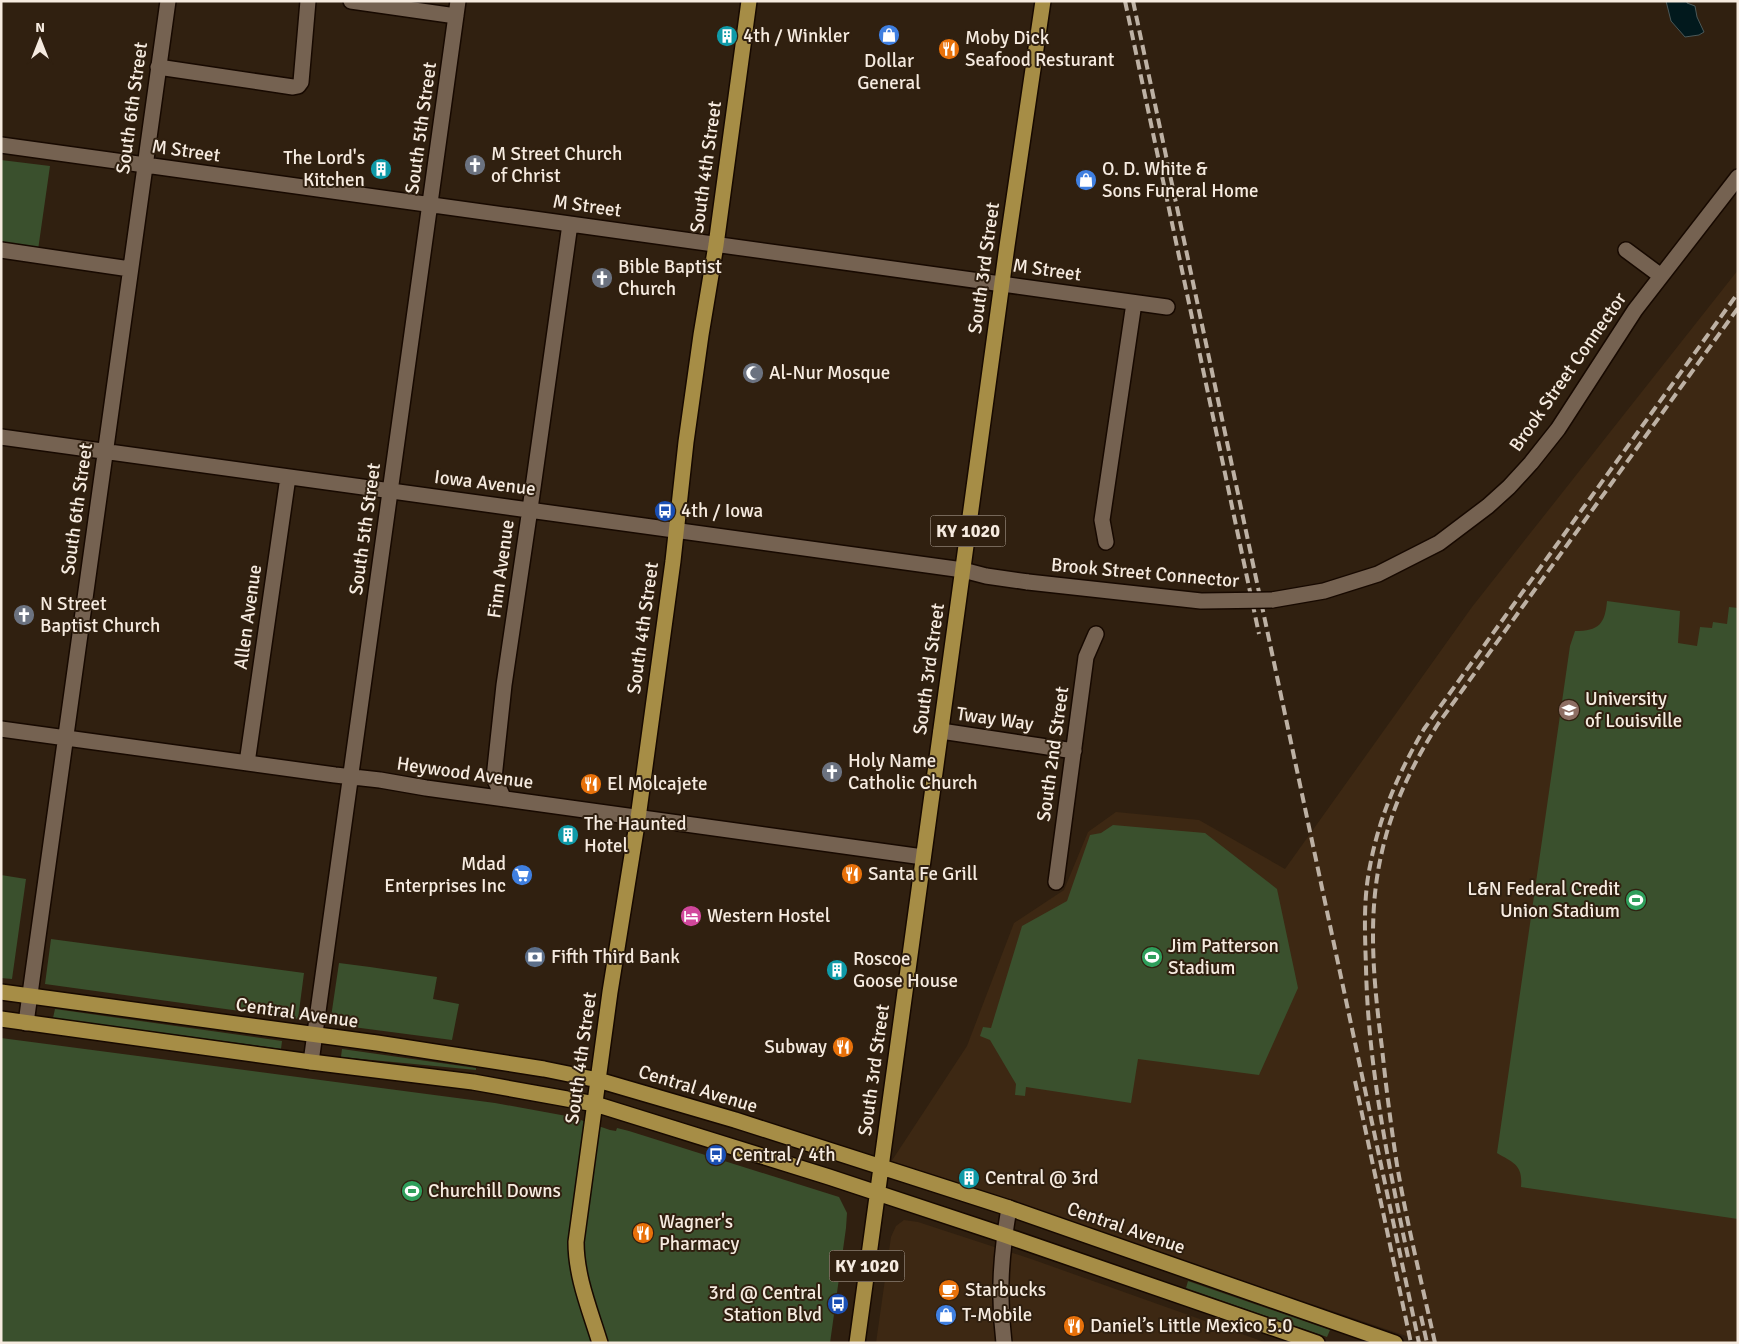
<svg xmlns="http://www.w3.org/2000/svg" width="1739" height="1344" font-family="Signika,sans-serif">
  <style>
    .built { fill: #3d2813 }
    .green { fill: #3a502d }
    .water { fill: #02191d; stroke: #4b5858 }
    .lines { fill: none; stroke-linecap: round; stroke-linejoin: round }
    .minor-casing { stroke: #170900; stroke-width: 18 }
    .major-casing { stroke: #170900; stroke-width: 18 }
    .minor { stroke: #756251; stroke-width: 15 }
    .major { stroke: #a68d46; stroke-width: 15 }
    .rail { stroke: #bdb1a4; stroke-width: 4; stroke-dasharray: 10 5; stroke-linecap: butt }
    .minor-bridge-casing { stroke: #170900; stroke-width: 18; stroke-linecap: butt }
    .minor-bridge { stroke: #756251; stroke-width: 15 }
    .labels { text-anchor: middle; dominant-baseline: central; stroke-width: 4; stroke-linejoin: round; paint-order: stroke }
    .shield { fill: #302010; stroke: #bbaea2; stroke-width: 1 }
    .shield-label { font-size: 18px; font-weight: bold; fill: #f6ebe0 }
    .poi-label { font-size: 19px; fill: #f6ebe0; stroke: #302010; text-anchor: start }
    .street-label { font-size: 19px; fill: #f6ebe0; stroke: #302010 }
  </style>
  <rect width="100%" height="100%" fill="#302010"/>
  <path class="built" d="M1738 270V1343H1427L891 1162 967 1046 1014 923 1064 890 1088 832 1116 812 1199 820 1285 869 1472 607Z
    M904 1220 918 1222 1034 1260 1267 1343H876L891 1237 896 1226Z"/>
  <path class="green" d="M1 160 50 166 38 250 1 246Z
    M1607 601 1680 611 1678 643 1697 646 1700 627 1712 628 1713 622 1727 624 1729 607 1738 608V1219L1521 1187C1523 1165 1514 1163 1497 1153L1570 646 1575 631C1599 631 1605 624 1607 601Z
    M1113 825 1205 833 1277 889 1298 988 1259 1075 1138 1059 1131 1103 1026 1087 1025 1096 1015 1095 1016 1084 990 1040 980 1036 983 1027 991 1028 1022 926 1067 901 1090 835 1101 833Z
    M1 875 26 879 12 979 1 978Z
    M51 939 304 973 298 1019 45 984Z
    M339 963 370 967 437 977 433 999 459 1004 452 1040 330 1024Z
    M55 1009 282 1041 281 1049 53 1018Z
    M1 1038 495 1103 572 1117 610 1130 616 1131 617 1128 629 1131 839 1197 847 1213 846 1228 830 1343H1Z
    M342 1049 476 1068V1070L341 1057Z
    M1188 1281 1330 1330 1327 1337 1186 1288Z"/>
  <path class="water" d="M1666 1H1687V3L1695 6 1697 17 1704 32 1699 35 1685 37 1671 21Z"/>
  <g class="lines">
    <g class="minor-casing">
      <path id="minor" d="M351 1 456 16
        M158 67 293 87 298 86 301 82 308 1
        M1 145 1167 307
        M1 250 130 269
        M1626 250 1661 276
        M1 437 963 570 986 576 1028 582
        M1106 542 1102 520 1134 303
        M1272 600 1324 591 1378 574 1439 543 1488 506 1509 487 1531 463 1558 429 1635 310 1738 177
        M1 729 335 775 380 780 426 788 923 857
        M941 731 1074 751
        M247 763 288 477
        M504 799 494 778 504 685 530 509 570 224
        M1056 882 1086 657 1096 634
        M26 1023 168 1
        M311 1062 458 1
        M1004 1343C998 1295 1001 1255 1009 1208"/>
    </g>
    <g class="major-casing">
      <path id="major" d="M1 992 377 1043 544 1069 598 1080 735 1120 1009 1208 1395 1343
        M1 1019 311 1062 473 1082 595 1104 829 1177 1004 1235 1317 1343
        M600 1343C590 1310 576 1277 576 1242L610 992 638 818 673 561 686 442 701 335 716 245 749 1
        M857 1343 1007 246 1043 1"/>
    </g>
    <use href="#minor" class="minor"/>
    <use href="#major" class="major"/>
    <path class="rail" d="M1125 1 1259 634
      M1133 1 1419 1343
      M1355 1081 1411 1343
      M1408 1257C1388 1162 1368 1065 1366 968 1365 934 1363 900 1370 866 1379 817 1399 772 1424 729L1738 293
      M1421 1316 1427 1343
      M1435 1343C1422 1284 1407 1224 1397 1165 1391 1126 1386 1087 1382 1048 1374 985 1367 919 1381 856 1391 808 1412 765 1438 724L1738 308"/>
    <g class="minor-bridge-casing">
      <path id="minor-bridge" d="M1028 582 1201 601 1272 600"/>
    </g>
    <use href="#minor-bridge" class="minor-bridge"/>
  </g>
  <defs>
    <g id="shop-disc" transform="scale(1.125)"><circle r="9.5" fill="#3f7fe0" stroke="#302010"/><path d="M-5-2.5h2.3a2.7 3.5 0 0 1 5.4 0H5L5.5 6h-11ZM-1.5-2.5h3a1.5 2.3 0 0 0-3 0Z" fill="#fff"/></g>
    <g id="building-disc" transform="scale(1.125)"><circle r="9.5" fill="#0f9aa8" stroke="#302010"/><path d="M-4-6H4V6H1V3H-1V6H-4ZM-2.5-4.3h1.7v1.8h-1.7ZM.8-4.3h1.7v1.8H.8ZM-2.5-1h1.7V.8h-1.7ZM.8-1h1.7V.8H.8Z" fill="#fff"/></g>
    <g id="restaurant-disc" transform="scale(1.125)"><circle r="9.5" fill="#e8710a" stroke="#302010"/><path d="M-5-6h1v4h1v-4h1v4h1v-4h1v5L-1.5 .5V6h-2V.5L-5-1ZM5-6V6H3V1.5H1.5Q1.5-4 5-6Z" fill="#fff"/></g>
    <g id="church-disc" transform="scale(1.125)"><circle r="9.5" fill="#6b7280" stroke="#302010"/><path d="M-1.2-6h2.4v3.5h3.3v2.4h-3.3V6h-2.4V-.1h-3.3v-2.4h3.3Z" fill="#fff"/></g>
    <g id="mosque-disc" transform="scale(1.125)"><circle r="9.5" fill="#6b7280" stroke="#302010"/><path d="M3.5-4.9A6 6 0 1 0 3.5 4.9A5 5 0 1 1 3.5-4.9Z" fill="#fff"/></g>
    <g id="bus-disc" transform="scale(1.125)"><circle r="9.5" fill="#1a4fb4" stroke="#302010"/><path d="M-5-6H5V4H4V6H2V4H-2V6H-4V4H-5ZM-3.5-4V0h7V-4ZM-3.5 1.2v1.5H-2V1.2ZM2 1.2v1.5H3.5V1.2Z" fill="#fff"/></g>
    <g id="university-disc" transform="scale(1.125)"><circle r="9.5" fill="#8d6e63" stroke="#302010"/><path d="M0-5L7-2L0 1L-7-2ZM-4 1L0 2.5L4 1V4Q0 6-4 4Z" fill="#fff"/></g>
    <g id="supermarket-disc" transform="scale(1.125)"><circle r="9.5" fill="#3f7fe0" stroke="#302010"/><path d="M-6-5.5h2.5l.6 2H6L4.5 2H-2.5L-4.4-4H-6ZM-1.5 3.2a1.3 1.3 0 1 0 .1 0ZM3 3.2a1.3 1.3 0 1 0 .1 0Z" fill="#fff"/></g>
    <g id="stadium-disc" transform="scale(1.125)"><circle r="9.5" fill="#2e9e5b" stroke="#302010"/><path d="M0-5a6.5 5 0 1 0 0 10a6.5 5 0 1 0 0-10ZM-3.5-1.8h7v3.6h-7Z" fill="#fff"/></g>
    <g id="hotel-disc" transform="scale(1.125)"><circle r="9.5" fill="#d1479c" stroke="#302010"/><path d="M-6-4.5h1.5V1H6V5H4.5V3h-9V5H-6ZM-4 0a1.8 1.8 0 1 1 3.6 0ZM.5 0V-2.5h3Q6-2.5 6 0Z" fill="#fff"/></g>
    <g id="bank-disc" transform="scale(1.125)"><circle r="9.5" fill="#5c6f8a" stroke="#302010"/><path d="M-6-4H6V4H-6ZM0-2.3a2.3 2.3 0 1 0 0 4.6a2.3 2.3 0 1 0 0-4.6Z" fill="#fff"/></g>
    <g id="cafe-disc" transform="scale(1.125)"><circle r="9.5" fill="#e8710a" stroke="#302010"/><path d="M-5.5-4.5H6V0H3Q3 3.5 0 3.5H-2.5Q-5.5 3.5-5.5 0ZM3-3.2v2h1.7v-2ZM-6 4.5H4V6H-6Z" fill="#fff"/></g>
  </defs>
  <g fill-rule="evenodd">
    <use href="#shop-disc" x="889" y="35"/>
    <use href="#building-disc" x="727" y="36"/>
    <use href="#restaurant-disc" x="949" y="49"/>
    <use href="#church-disc" x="475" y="165"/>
    <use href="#building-disc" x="381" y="169"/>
    <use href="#shop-disc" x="1086" y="180"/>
    <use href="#church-disc" x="602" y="278"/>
    <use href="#mosque-disc" x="753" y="373"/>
    <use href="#bus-disc" x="665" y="511"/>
    <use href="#church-disc" x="24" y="615"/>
    <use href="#university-disc" x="1569" y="710"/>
    <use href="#church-disc" x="832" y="772"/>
    <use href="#restaurant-disc" x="591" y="784"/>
    <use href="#building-disc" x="568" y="835"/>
    <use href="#restaurant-disc" x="852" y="874"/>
    <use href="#supermarket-disc" x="522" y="875"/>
    <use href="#stadium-disc" x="1636" y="900"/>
    <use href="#hotel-disc" x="691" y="916"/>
    <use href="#bank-disc" x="535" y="957"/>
    <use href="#stadium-disc" x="1152" y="957"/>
    <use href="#building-disc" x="837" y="970"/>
    <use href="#restaurant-disc" x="843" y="1047"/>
    <use href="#bus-disc" x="716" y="1155"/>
    <use href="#building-disc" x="969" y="1178"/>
    <use href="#stadium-disc" x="412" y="1191"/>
    <use href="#restaurant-disc" x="643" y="1233"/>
    <use href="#cafe-disc" x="949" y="1290"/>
    <use href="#bus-disc" x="838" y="1304"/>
    <use href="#shop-disc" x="946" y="1315"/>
    <use href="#restaurant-disc" x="1074" y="1326"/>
  </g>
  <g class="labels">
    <g class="shield">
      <rect x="930.5" y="515.5" width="75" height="31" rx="4"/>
      <rect x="829.5" y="1250.5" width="75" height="31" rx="4"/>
    </g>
    <g class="shield-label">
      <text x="968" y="531">KY 1020</text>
      <text x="867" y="1266">KY 1020</text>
    </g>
    <g class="poi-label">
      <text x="743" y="36">4th / Winkler</text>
      <text x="965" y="38">Moby Dick<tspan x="965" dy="22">Seafood Resturant</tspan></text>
      <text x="889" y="61" text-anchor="middle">Dollar<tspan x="889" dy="22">General</tspan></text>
      <text x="491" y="154">M Street Church<tspan x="491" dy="22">of Christ</tspan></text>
      <text x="365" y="158" text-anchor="end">The Lord's<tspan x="365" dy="22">Kitchen</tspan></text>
      <text x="1102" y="169">O. D. White &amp;<tspan x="1102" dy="22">Sons Funeral Home</tspan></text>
      <text x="618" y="267">Bible Baptist<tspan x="618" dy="22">Church</tspan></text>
      <text x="769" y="373">Al-Nur Mosque</text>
      <text x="681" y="511">4th / Iowa</text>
      <text x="40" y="604">N Street<tspan x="40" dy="22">Baptist Church</tspan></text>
      <text x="1585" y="699">University<tspan x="1585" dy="22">of Louisville</tspan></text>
      <text x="848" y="761">Holy Name<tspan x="848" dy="22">Catholic Church</tspan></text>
      <text x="607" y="784">El Molcajete</text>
      <text x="584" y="824">The Haunted<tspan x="584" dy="22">Hotel</tspan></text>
      <text x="506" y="864" text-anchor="end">Mdad<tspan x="506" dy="22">Enterprises Inc</tspan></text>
      <text x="868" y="874">Santa Fe Grill</text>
      <text x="1620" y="889" text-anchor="end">L&amp;N Federal Credit<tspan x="1620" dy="22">Union Stadium</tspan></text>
      <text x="707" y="916">Western Hostel</text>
      <text x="1168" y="946">Jim Patterson<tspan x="1168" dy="22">Stadium</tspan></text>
      <text x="551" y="957">Fifth Third Bank</text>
      <text x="853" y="959">Roscoe<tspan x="853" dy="22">Goose House</tspan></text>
      <text x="827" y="1047" text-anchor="end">Subway</text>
      <text x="732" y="1155">Central / 4th</text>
      <text x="985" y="1178">Central @ 3rd</text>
      <text x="428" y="1191">Churchill Downs</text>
      <text x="659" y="1222">Wagner's<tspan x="659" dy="22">Pharmacy</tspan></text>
      <text x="965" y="1290">Starbucks</text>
      <text x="822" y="1293" text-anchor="end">3rd @ Central<tspan x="822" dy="22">Station Blvd</tspan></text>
      <text x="962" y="1315">T-Mobile</text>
      <text x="1090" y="1326">Daniel’s Little Mexico 5.0</text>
    </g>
    <g class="street-label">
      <text transform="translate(132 108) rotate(-82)">South 6th Street</text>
      <text transform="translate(421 128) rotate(-82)">South 5th Street</text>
      <text transform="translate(186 151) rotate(8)">M Street</text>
      <text transform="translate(706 167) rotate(-82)">South 4th Street</text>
      <text transform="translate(587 206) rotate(8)">M Street</text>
      <text transform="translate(984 268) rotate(-82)">South 3rd Street</text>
      <text transform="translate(1047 270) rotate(8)">M Street</text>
      <text transform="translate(1568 372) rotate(-55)">Brook Street Connector</text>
      <text transform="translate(485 483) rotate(7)">Iowa Avenue</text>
      <text transform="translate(77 509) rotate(-82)">South 6th Street</text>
      <text transform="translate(365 529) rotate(-82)">South 5th Street</text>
      <text transform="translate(501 569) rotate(-82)">Finn Avenue</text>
      <text transform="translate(1145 573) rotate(5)">Brook Street Connector</text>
      <text transform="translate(248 617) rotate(-82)">Allen Avenue</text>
      <text transform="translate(643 628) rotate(-82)">South 4th Street</text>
      <text transform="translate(929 669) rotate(-82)">South 3rd Street</text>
      <text transform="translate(995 719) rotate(8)">Tway Way</text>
      <text transform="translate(1053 754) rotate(-82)">South 2nd Street</text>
      <text transform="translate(465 773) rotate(8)">Heywood Avenue</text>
      <text transform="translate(297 1013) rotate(8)">Central Avenue</text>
      <text transform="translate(581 1058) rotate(-82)">South 4th Street</text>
      <text transform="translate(874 1070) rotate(-82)">South 3rd Street</text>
      <text transform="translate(698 1089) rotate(17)">Central Avenue</text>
      <text transform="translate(1126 1228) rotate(19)">Central Avenue</text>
    </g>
  </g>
  <rect width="1739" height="1344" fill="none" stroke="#f6ebe0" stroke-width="5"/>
  <g transform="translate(40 40)" stroke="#302010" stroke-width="4" paint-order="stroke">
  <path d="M0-4L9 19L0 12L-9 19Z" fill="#f6ebe0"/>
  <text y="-8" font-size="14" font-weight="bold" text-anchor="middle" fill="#f6ebe0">N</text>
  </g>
</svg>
